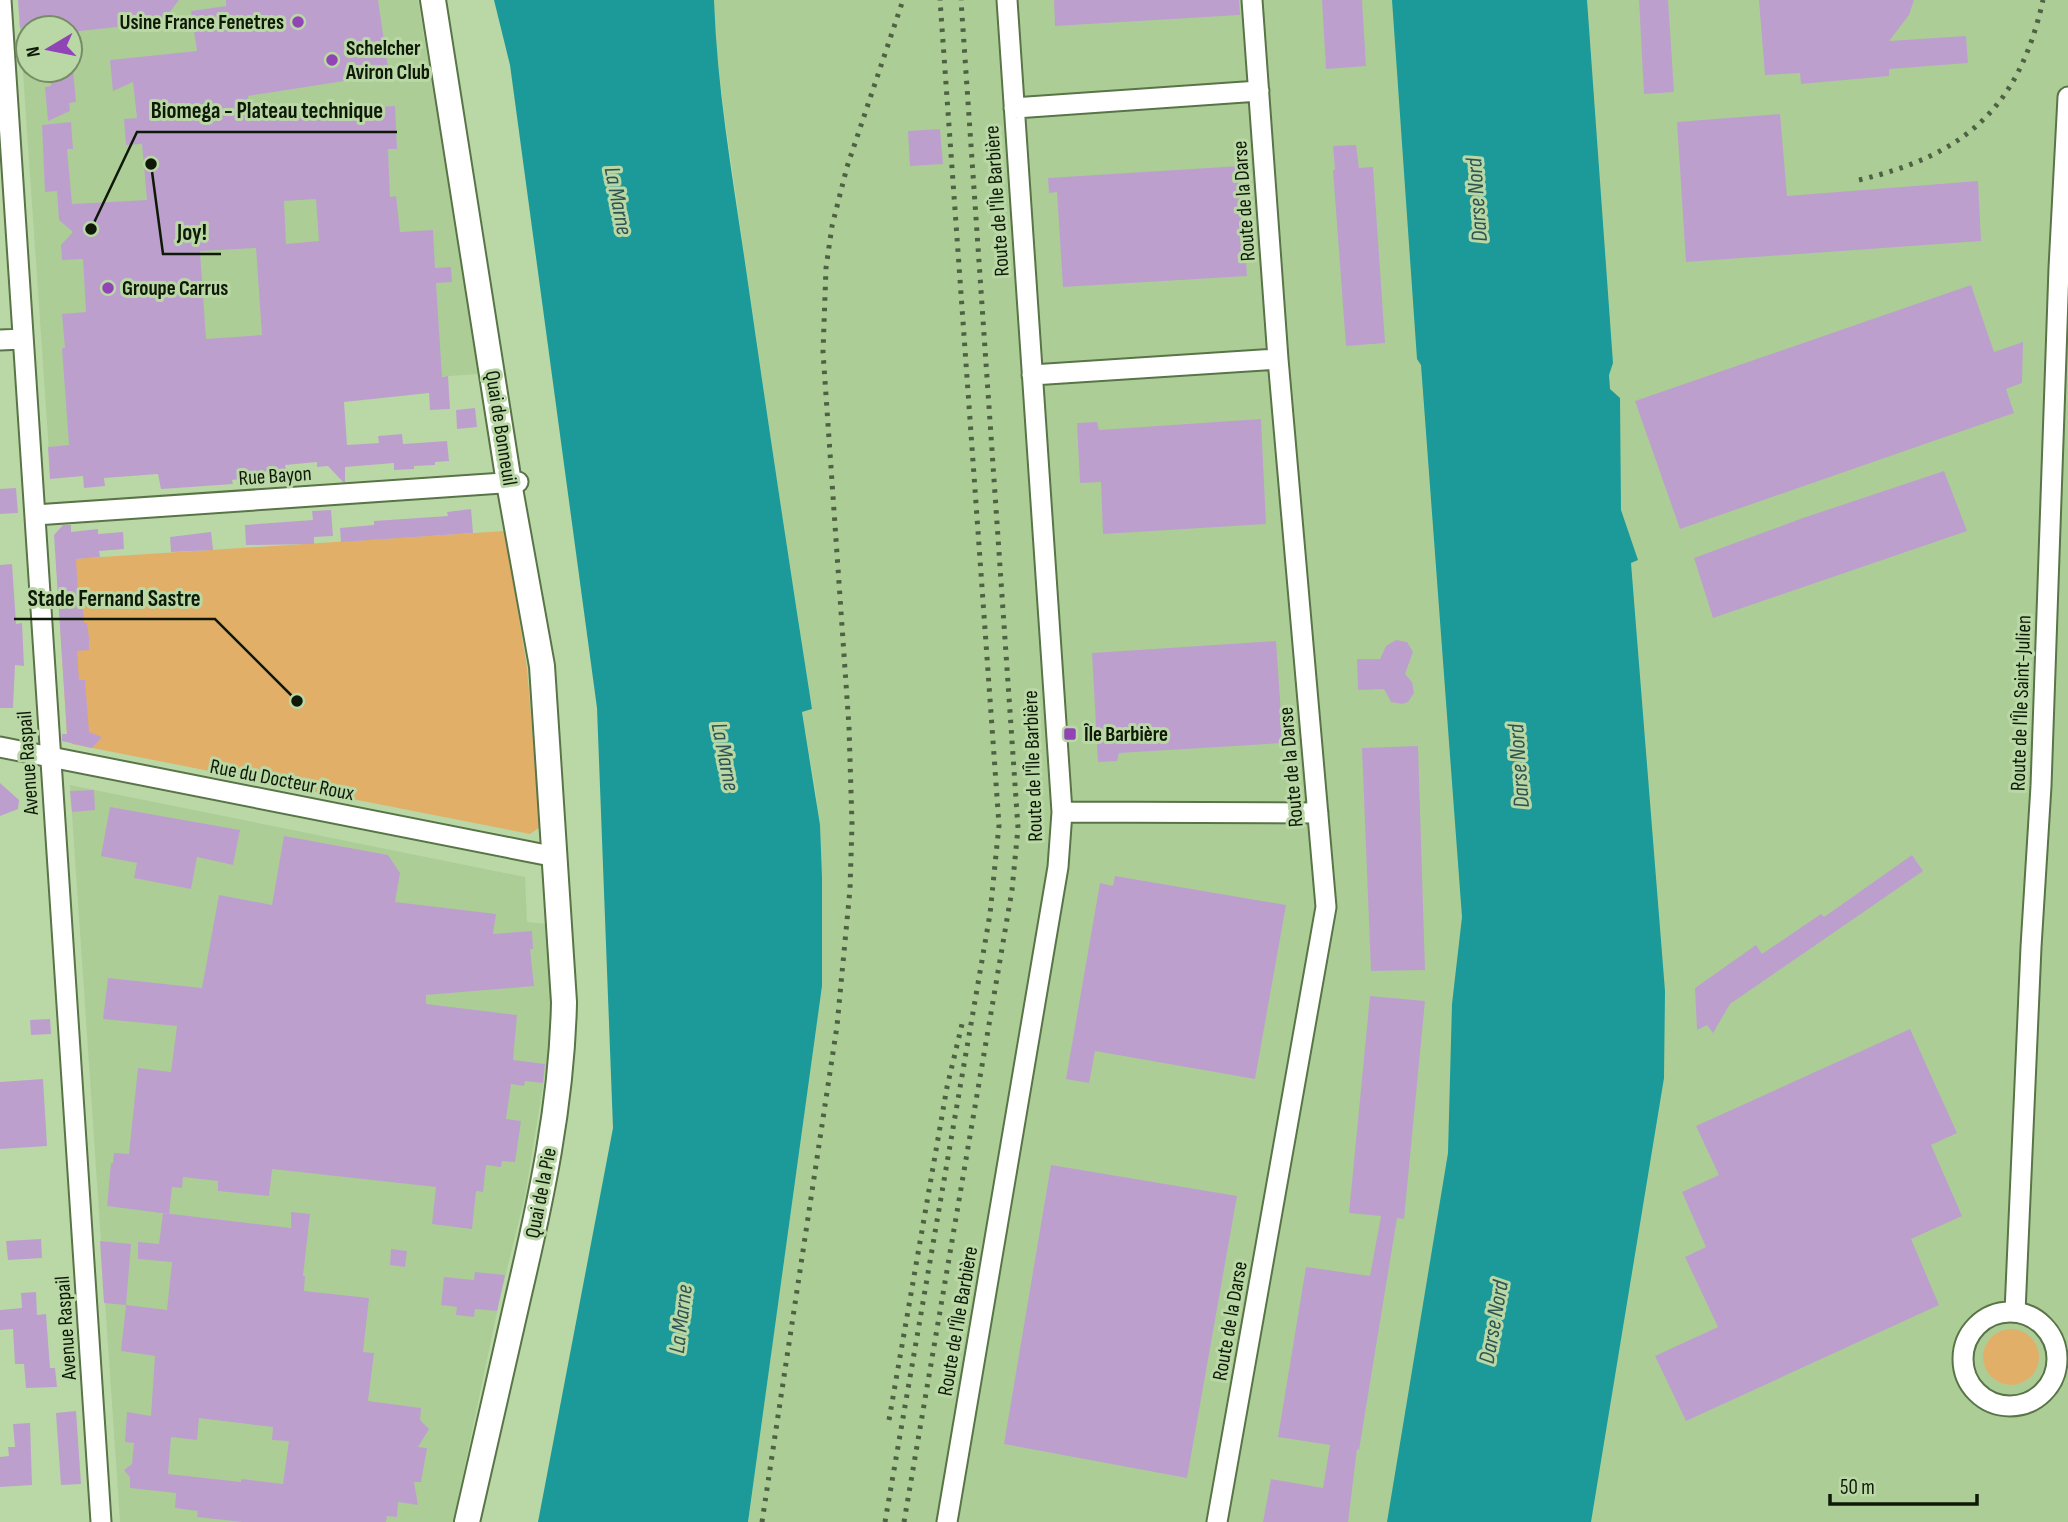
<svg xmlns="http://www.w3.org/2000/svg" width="2068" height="1522" font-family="'Sofia Sans Condensed',sans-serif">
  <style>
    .built { fill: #acce96; fill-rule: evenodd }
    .green { fill: #e2af69 }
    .water { fill: #1b9a99 }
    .building { fill: #bd9fce; fill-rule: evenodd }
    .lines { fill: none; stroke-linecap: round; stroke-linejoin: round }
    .minor-casing { stroke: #597447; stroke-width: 23 }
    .tertiary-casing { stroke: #597447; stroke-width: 28 }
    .minor { stroke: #fff; stroke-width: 19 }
    .tertiary { stroke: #fff; stroke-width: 24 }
    .rail { stroke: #4f6143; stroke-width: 5; stroke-dasharray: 3.5 7; stroke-linecap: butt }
    .poi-dot { fill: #9144b5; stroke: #bad8a6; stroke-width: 2.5 }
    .labels { text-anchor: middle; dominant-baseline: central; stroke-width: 6; stroke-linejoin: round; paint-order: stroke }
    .poi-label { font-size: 21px; font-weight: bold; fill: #0e1907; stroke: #bad8a6; text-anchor: start }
    .street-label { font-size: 21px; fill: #0e1907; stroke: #bad8a6 }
    .water-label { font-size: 23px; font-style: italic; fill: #305352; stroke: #bad8a6 }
    .leader { fill: none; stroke: #0e1907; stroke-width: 2.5 }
    .callout-dot { fill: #0e1907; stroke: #bad8a6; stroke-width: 2.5 }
    .callout-label { font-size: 23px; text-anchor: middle; font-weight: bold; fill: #0e1907; stroke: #bad8a6; stroke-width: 6; stroke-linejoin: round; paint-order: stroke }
  </style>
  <rect width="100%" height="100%" fill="#bad8a6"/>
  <path class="built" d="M18 0H418L479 374 281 388 50 467ZM28 28H70V70H28Z
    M714 0H2068V1522H748L822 986V877L816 794 802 712 812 709 773 455 725 120 715 38Z
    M70 785 525 877 527 922 548 924 554 1019 525 1196 500 1298 453 1522H120Z"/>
  <path class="green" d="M505 531 527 668 540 827 530 834 72 744 67 735 56 560Z
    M1983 1357a28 28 0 1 1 56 0a28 28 0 1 1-56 0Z"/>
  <path class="water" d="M494 0H714C717 90 733 179 746 269 767 416 789 562 812 709L802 712 820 825 822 877V986L748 1522H538L613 1128 597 708 510 65Z
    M1392 0H1587L1613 363 1609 375 1610 389 1620 398 1621 510 1638 560 1631 563 1665 991 1664 1078 1591 1522H1387L1448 1153 1452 1004 1462 917 1421 365 1417 359Z"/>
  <path class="building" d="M18 0H179L162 22 71 32 70 28H20Z
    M226 0H378L389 74 248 96 250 116 395 106 397 149H388L390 197 396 196 400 232 433 230 435 268 451 267 452 282 436 283 442 377 448 376 450 409 430 410 429 393 344 402 347 445 379 443 378 436 402 434 403 444 447 441 449 461 435 462V465L414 466V469L394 470V463L345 467V482H343L328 466 317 467V462L285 465 286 470 262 472 263 476 232 480 233 484 191 487 161 489 158 474 104 478 105 486 84 488 83 476 50 479 48 447 69 445 62 348H65L62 314 86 312 83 259 62 260 61 245 73 232 59 220 57 191 45 192 42 125 71 122 73 149H67L72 204 147 200 142 144 126 145 124 119 137 118 133 82 113 91 110 60 197 51 191 11 226 6ZM316 199 319 241 286 244 284 201ZM256 248 262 335 206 339 200 251Z
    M1054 0H1239L1240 15 1055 26Z
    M1322 0H1362L1366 66 1326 69Z
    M1639 0H1668L1674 92 1644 94Z
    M1759 0H1914L1909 15 1889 41 1966 36 1968 63 1889 69V76L1801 84 1800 73 1765 75Z
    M49 70H73L76 102 69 103 70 111 48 121 45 87 51 86Z
    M1780 114 1787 196 1978 181 1981 241 1686 262 1677 122Z
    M940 129 943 164 910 166 908 131Z
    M1356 145 1359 168 1373 167 1385 343 1346 346 1333 170H1335L1333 146Z
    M1240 166 1247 276 1063 287 1057 192 1049 193 1048 178Z
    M1971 285 1994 352 2023 342 2022 383 2006 389 2014 413 1680 529 1635 401Z
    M475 408 477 427 457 429 456 410Z
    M1261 419 1266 524 1103 534 1101 482 1080 483 1077 423 1097 422 1099 430Z
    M1944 471 1967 531 1713 618 1694 558 1803 518Z
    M16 488 18 513 0 514V489Z
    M471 509 473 533 341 542 340 528 374 525V521L448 516 447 512Z
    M331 510 333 536 314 537V544L246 545 245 525 313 520 312 511Z
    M63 525H71V532L98 529V534L123 532 124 549 99 551 100 557 76 559 79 609H83L84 623H87L89 638V650L77 651 79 680H85L89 732 102 737 92 748 62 741V734H67L54 535Z
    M211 532 213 550 171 552 170 537Z
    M12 564 16 624 22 623 24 666 15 665 13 708H0V565Z
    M1396 640 1407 642 1413 652 1405 674 1412 682 1414 693 1408 702 1402 704 1391 702 1384 689 1358 690 1357 659H1380L1386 646Z
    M1276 641 1283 743 1119 753 1117 761 1098 762 1092 653Z
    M1418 746 1425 970 1371 971 1362 748Z
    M0 783 19 800 18 809 0 816Z
    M94 790 95 810 72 812 70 791Z
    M110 807 240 830 233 865 197 857 191 889 134 878 137 863 101 856Z
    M284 836 388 855 400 873 395 902 496 914 493 934 532 931 533 949H530L534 986 426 995V1004L517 1015 513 1060 545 1064 543 1083 525 1081 524 1086 511 1084 506 1119 521 1121 515 1162 502 1161 501 1167 486 1165 483 1192 476 1191 472 1229 432 1224 436 1187 272 1169 269 1196 218 1191V1181L183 1177 182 1188 172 1187 169 1214 107 1206 111 1163H113L114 1153 129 1154 138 1068 171 1072 177 1026 103 1019 108 978 202 988 219 895 272 905Z
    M1912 855 1923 871 1730 1004 1713 1033 1707 1025 1697 1030 1695 988 1756 945 1762 954 1821 914 1824 917Z
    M1115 876 1286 905 1255 1079 1095 1051 1089 1083 1066 1079 1100 883 1113 886Z
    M1370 996 1425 1001 1404 1219 1397 1218 1359 1450 1357 1449 1348 1522H1263L1271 1479 1323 1488 1330 1445 1278 1437 1306 1267 1370 1276 1381 1216 1349 1213Z
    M50 1019 51 1034 31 1035 30 1020Z
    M1910 1029 1957 1133 1931 1145 1962 1216 1911 1239 1939 1305 1686 1421 1655 1356 1718 1327 1685 1257 1706 1247 1682 1192 1719 1175 1696 1126Z
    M43 1079 47 1146 0 1149V1082Z
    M1051 1165 1237 1196 1187 1478 1004 1444Z
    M291 1212 310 1214 303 1276H305L304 1291 369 1298 363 1352 374 1353 368 1401 421 1408 420 1420 429 1429 418 1447 427 1448 421 1482H414L418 1505 398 1502 397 1517 387 1516 386 1522H243L197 1517 198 1511 175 1508 176 1493 130 1488V1477L124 1470 132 1464 134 1443 125 1442 127 1412 151 1416 155 1356 121 1351 126 1305 167 1310 172 1262 138 1259V1242L159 1244 163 1213 291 1228ZM199 1418 273 1427 272 1440 289 1441 283 1484 241 1479V1482L168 1474 171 1437 197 1440Z
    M41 1239 42 1258 8 1260 6 1241Z
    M100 1241 131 1244 126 1305 104 1303Z
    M391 1249 407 1251 405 1267 390 1265Z
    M475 1272 505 1275 497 1311 475 1309 474 1317 456 1315 457 1307 441 1305 444 1277 474 1280Z
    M36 1292 37 1315 46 1314 50 1368H55L57 1387 26 1388 24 1364H15L13 1329 0 1330V1310L22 1308 21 1293Z
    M76 1411 81 1484 61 1485 56 1413Z
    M30 1423 32 1485 0 1487V1457L9 1456 8 1447H15L13 1424Z"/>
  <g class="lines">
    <g class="minor-casing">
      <path id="minor" d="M1 0 101 1522
        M1014 108 1259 91
        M0 340 23 339
        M1032 375 1278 359
        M35 515 518 482
        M0 747 556 857
        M1062 812 1318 813
        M1963 1359a47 47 0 1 1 94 0a47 47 0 1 1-94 0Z
        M2015 1312 2031 947 2041 786 2059 268 2068 97
        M947 1522 1058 867 1062 812 1007 0
        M1217 1522 1326 907 1278 359 1252 0"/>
    </g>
    <g class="tertiary-casing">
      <path id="tertiary" d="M433 0 509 483 542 666 564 1002C562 1103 541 1200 518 1298 501 1372 484 1447 467 1522"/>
    </g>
    <use href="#minor" class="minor"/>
    <use href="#tertiary" class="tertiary"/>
    <path class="rail" d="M1859 180C1965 155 2019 108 2043 0
      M889 1420 947 1087 963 1020
      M762 1522 837 1026 850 889 852 824 849 727 823 352 826 268 832 226 847 167 903 0
      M885 1522 990 914 999 825 940 0
      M904 1522 1012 890 1018 828 961 0"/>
  </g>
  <g class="poi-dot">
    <circle cx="298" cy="22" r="7"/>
    <circle cx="332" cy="60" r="7"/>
    <circle cx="108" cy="288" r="7"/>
    <rect x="1063" y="727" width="14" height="14" rx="3.5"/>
  </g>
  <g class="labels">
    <g class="poi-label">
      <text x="284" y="22" text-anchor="end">Usine France Fenetres</text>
      <text x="346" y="48">Schelcher<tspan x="346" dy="24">Aviron Club</tspan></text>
      <text x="122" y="288">Groupe Carrus</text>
      <text x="1084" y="734">Île Barbière</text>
    </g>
    <g class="street-label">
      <text transform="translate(997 201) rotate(-94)">Route de l'Île Barbière</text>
      <text transform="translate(1244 201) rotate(-94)">Route de la Darse</text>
      <text transform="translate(501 428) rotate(81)">Quai de Bonneuil</text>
      <text transform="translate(275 476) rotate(-4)">Rue Bayon</text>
      <text transform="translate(2021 703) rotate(-88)">Route de l'Île Saint-Julien</text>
      <text transform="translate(28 763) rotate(-94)">Avenue Raspail</text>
      <text transform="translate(1033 766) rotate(-92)">Route de l'Île Barbière</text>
      <text transform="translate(1291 767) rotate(-95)">Route de la Darse</text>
      <text transform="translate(282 780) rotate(11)">Rue du Docteur Roux</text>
      <text transform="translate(541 1193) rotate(-79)">Quai de la Pie</text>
      <text transform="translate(958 1321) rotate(-80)">Route de l'Île Barbière</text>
      <text transform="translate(1230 1321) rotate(-80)">Route de la Darse</text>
      <text transform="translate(66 1328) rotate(-94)">Avenue Raspail</text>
    </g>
    <g class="water-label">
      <text transform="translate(1477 200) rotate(-94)">Darse Nord</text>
      <text transform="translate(618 201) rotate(79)">La Marne</text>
      <text transform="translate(725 757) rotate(79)">La Marne</text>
      <text transform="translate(1519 766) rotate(-94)">Darse Nord</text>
      <text transform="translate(681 1319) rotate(-83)">La Marne</text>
      <text transform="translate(1494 1322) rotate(-80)">Darse Nord</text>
    </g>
  </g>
  <path class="leader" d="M91 229L137 132H397M151 164L163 254H221M297 701L215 619H14"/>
  <g class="callout-dot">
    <circle cx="91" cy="229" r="7"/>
    <circle cx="151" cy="164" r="7"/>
    <circle cx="297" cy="701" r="7"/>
  </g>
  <g class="callout-label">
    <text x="267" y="118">Biomega - Plateau technique</text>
    <text x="192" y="240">Joy!</text>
    <text x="114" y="606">Stade Fernand Sastre</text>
  </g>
  <g transform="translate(49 49) rotate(260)"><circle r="33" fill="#bad8a6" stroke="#758c66" stroke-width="2"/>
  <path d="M0-5L12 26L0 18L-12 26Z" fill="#9144b5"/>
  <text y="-10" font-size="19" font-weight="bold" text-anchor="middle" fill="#0e1907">N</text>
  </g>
  <path d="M1830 1494v10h147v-10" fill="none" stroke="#0e1907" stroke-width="3.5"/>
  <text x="1840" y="1494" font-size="21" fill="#0e1907" stroke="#bad8a6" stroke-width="5" paint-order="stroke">50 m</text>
</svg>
